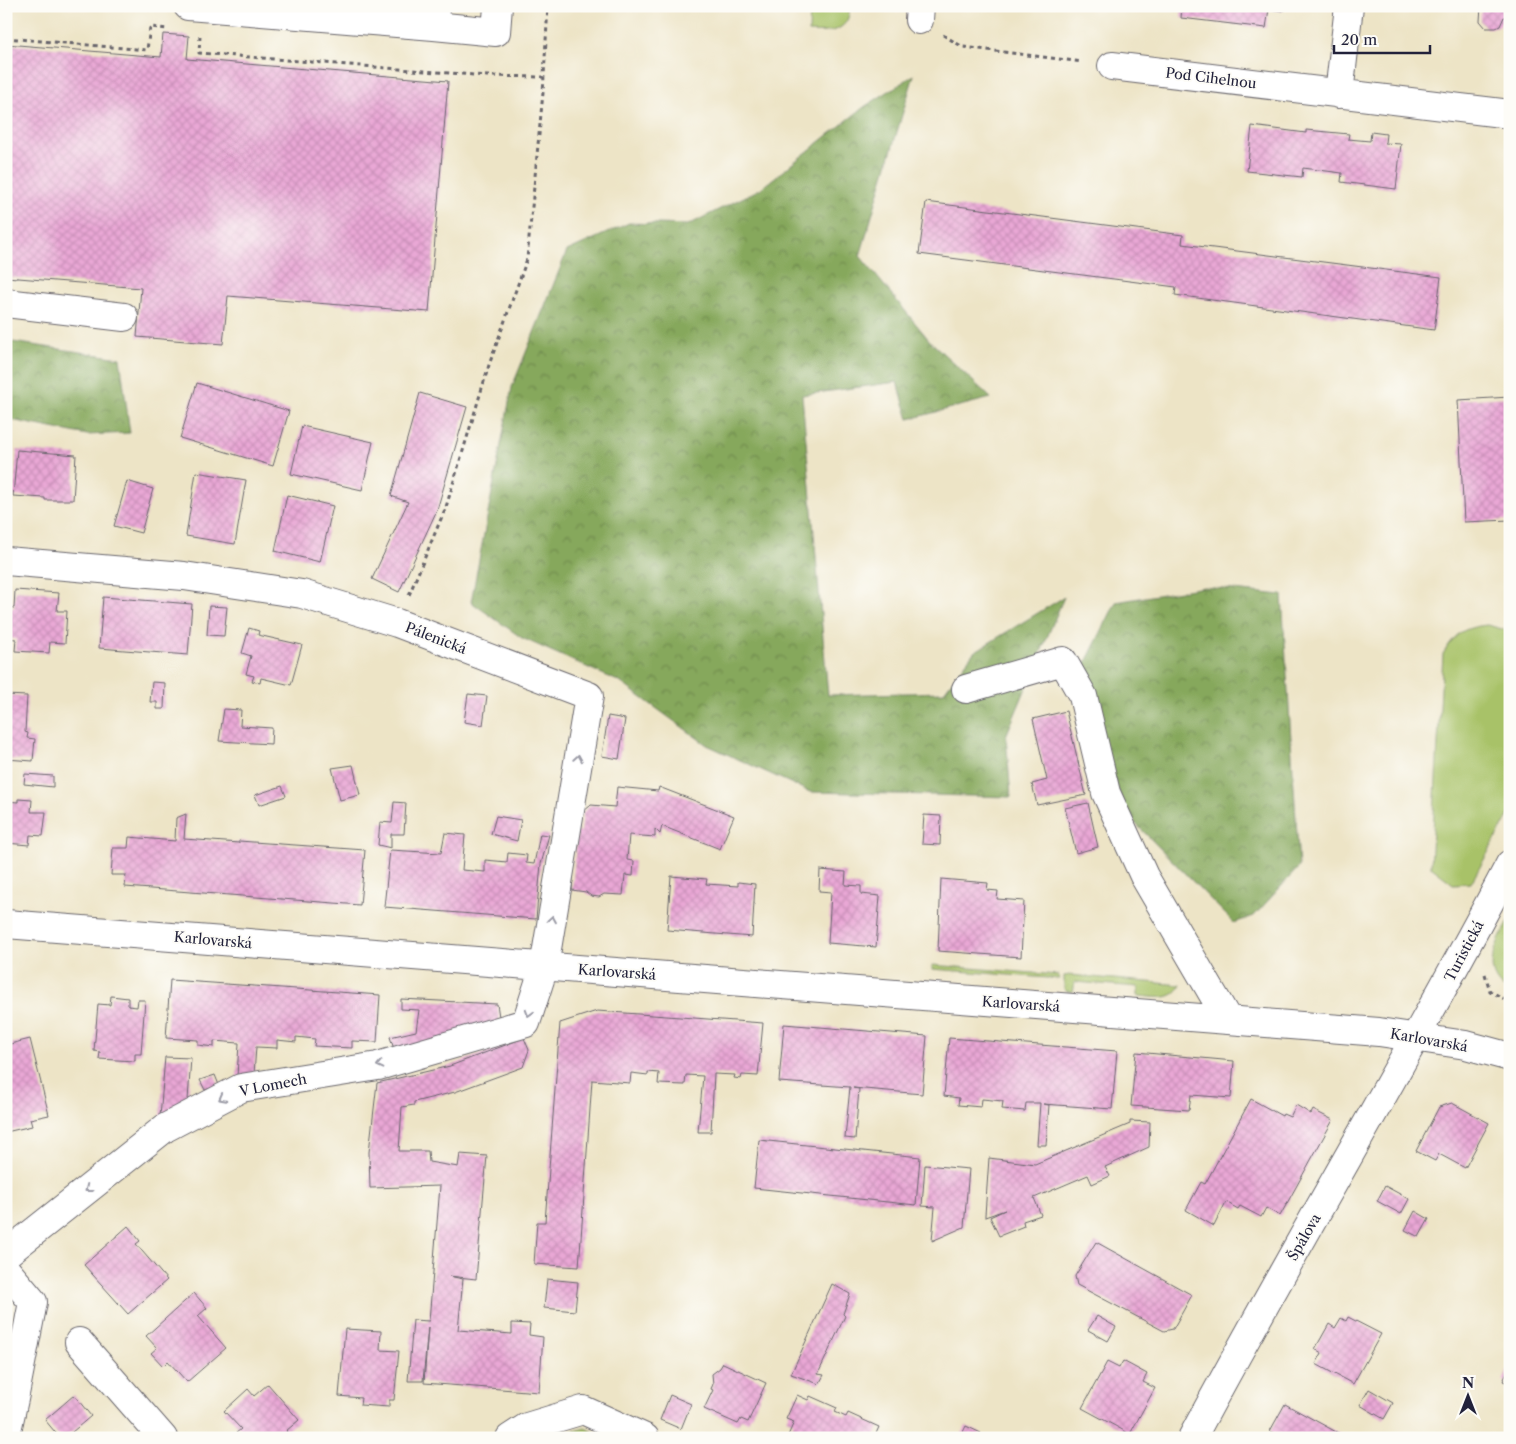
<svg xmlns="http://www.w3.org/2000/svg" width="1516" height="1444" font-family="'Libre Caslon Text',serif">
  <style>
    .green { fill: #a8c268; stroke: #657252 }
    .forest { fill: url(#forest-crowns); stroke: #54654c }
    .building { fill: url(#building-cross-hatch) }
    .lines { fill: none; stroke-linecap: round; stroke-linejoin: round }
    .minor-casing { stroke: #69666c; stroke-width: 30 }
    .path { stroke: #69666c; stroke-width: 3; stroke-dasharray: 4 4; stroke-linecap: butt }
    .minor { stroke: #fff; stroke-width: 28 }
    .oneway { stroke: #9c9ca7 }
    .labels { text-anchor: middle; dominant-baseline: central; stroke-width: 4; stroke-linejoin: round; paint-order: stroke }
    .street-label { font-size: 14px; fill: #22223b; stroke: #fdfcf7 }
  </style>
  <defs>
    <pattern id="forest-crowns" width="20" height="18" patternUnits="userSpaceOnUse" patternTransform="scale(1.25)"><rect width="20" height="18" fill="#86a85c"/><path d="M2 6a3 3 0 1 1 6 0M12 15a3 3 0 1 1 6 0" fill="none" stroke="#6d884d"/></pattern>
    <pattern id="building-cross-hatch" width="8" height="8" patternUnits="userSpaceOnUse" patternTransform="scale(1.25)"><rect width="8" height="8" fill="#e9a7d5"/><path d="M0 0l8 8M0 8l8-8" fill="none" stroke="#c88fb8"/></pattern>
  </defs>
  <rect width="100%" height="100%" fill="#fdfcf7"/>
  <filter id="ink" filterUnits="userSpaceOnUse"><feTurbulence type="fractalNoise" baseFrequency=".02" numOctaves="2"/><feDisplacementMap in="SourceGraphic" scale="10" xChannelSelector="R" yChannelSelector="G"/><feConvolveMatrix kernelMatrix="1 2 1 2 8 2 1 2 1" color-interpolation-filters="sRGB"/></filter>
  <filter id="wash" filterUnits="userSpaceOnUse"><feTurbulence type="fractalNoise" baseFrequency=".0096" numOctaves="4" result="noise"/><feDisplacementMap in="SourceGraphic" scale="20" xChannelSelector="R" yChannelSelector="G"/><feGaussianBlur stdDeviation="1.12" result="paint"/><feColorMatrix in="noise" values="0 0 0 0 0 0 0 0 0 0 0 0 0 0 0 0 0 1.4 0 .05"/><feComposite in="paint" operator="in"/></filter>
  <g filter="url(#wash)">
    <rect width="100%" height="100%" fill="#ede4c6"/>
    <path class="green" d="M810 6H849C852 31 828 34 809 32Z
      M1487 625 1510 631V813L1471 883 1453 884 1431 867 1443 654C1456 633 1462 628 1487 625Z
      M1510 919V992C1478 974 1496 945 1510 919Z
      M932 965 1058 975 1060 979 932 969Z
      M1070 975 1181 985C1173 1002 1155 997 1138 996V987L1075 982 1073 992 1066 991 1064 989V976Z
      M585 1428 606 1438H549Z"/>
    <path class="forest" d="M914 75 860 256 930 341 991 398 909 419 897 382 802 395 828 695 944 692 974 652 1064 597 1006 736 1011 797 810 792 707 745 620 682 522 638 471 602 512 387 567 251 629 223 688 225 760 189 864 107Z
      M6 341 120 358 130 433 87 435 6 419Z
      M1204 587 1282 595 1299 867 1254 916 1234 923 1126 814 1080 674 1116 602Z"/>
    <g id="blocks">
      <path class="building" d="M1182 6H1284L1283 11 1269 9 1266 28 1181 18Z
        M1481 6H1510V18L1504 17 1500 26 1496 28H1486L1480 21Z
        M163 34 189 36 187 59 448 81 429 312 228 296 223 344 137 337 141 288 6 277V44L161 57Z
        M1252 126 1306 133V130L1349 134 1348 139 1370 141 1371 132 1386 134 1385 143 1401 144 1396 189 1341 182 1342 173 1303 168 1302 177 1247 171Z
        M926 202 1183 235 1182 244 1441 277 1434 330 1175 295 1176 287 919 254Z
        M197 383 289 411 273 466 180 438Z
        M420 393 467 407 437 510 399 592 372 579 408 502 391 496Z
        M1510 397V520L1464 522 1458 400Z
        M302 426 373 442 362 490 291 474Z
        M17 450 76 455 73 500H45V498L13 496Z
        M196 472 246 480 235 544 186 536Z
        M127 481 153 489 141 533 114 526Z
        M287 495 333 506 320 562 275 551Z
        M15 590 59 593 57 611H67L65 643 50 642 49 653 15 651 16 639 6 638V607L14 608Z
        M103 597 192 604 188 655 99 648Z
        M209 606 227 607 224 636 207 635Z
        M249 628 259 631 258 635 302 645 291 685 261 678 260 683 252 681 254 676 246 674 251 656 242 653Z
        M152 682 165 683 164 709H157V702H150Z
        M468 694 487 696 483 725 464 722Z
        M6 695 27 696 25 732 28 733 27 738 35 739 33 761 6 759Z
        M224 709 241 710 240 726 272 728 271 744 219 741Z
        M1066 711 1086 795 1037 805 1032 784 1047 780 1033 719Z
        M608 716 625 719 619 759 602 756Z
        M353 765 360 795 340 800 332 768Z
        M25 774 53 776V787L24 784Z
        M282 786 286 796 259 805 255 795Z
        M617 787 658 791 659 787 734 816 720 849 662 826 660 834 655 829V837L629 835 627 860 634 861 633 876 625 875 623 895 604 894 599 897 591 896 586 892 572 890 577 831 581 832 583 812 591 805 615 807Z
        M18 799 32 800 31 812H46L43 836 30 835 29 845 6 843V801L18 802Z
        M394 802 406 803 404 834H391V848L378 845 380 822 392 823Z
        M1088 803 1098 847 1076 853 1065 808Z
        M186 814 184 839 239 843V841L365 850 360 905 125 887 126 875H111L113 848H128L129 837 175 841 176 818Z
        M924 815 941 816 940 845 922 844Z
        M496 816 521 820 517 841 491 834Z
        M445 833 465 835 462 870 485 872V860L507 862 508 853 527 855 526 863 534 864 540 834 549 835 541 864 536 919 384 907 390 850 441 853Z
        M820 870 846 872 845 885 861 886V894L880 896 876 947 828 943 831 892 819 891Z
        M671 876 707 879 706 884 738 886V882L755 884 752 937 667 930Z
        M941 879 988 883 987 890 998 891 997 899 1024 901 1021 957 938 951Z
        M170 980 380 995 377 1042 352 1041V1048L314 1046 315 1039 296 1037V1042L277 1040V1048L256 1047 254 1074 237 1077 239 1043 214 1041V1047L198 1045V1040L166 1038Z
        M111 996 128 998V1006L137 1007 138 1000H145L141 1054H135V1061L99 1059 100 1052 94 1051 98 1004 110 1005Z
        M401 999 497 1004 500 1023 395 1052 390 1037 416 1031 419 1010 401 1009Z
        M597 1011 763 1023 758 1076 742 1075 741 1079 734 1078 735 1075 714 1074 711 1132H698L703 1076 686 1075 685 1085 658 1084 659 1073 648 1072V1075L631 1073 630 1083 592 1080 579 1267 534 1264 537 1222H545L560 1023Z
        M784 1024 927 1036 922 1094 853 1088 859 1089 855 1139 845 1138 850 1087 779 1082Z
        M524 1038 529 1050 523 1067 455 1092 414 1102V1105L402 1107 399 1151H428L429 1162 458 1167 460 1154 487 1156 476 1279 449 1276 463 1279 458 1330 512 1334V1323L530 1324 529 1335 543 1337 539 1392 424 1383 428 1327 423 1381H408L413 1320 429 1321 440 1186 370 1188 369 1152 377 1083 450 1066Z
        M949 1038 1117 1051 1112 1109 1043 1104 1049 1105 1046 1145H1037L1040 1103H1026L1025 1111 1002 1109 1003 1101 982 1099 981 1107 958 1105 959 1098 944 1096Z
        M30 1039 49 1115 30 1119 32 1126 6 1132V1045Z
        M1136 1052 1234 1061 1231 1098 1191 1095 1189 1110 1131 1106Z
        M165 1057 191 1058 188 1100 160 1117Z
        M215 1075 219 1085 205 1090 200 1080Z
        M1251 1099 1282 1116 1283 1114 1290 1117 1296 1105 1311 1114 1313 1110 1333 1120 1280 1216 1266 1208 1261 1217 1240 1206 1238 1209 1226 1202 1214 1226 1186 1210 1201 1182 1205 1184Z
        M1452 1103 1489 1123 1465 1168 1439 1154 1435 1161 1416 1151 1439 1107Z
        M1130 1121 1150 1122 1149 1147 1105 1167 1110 1176 1092 1184 1088 1175 1034 1198 1041 1215 1023 1221 1024 1226 999 1236 990 1217 1005 1210 985 1217V1215L989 1158 1035 1164 1130 1124Z
        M759 1140 920 1157 916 1205 754 1188Z
        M925 1165 969 1169 964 1227 932 1241 935 1207 922 1206Z
        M1385 1186 1409 1199 1401 1214 1377 1201Z
        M1415 1211 1429 1219 1419 1237 1405 1230Z
        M128 1226 140 1241 136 1244 167 1280 128 1314 84 1265Z
        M1096 1242 1192 1295 1173 1329 1164 1331 1077 1285 1075 1276Z
        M547 1279 578 1282 575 1311 544 1308Z
        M832 1284 850 1294 843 1314 845 1316 818 1374 824 1375 819 1384 791 1374Z
        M194 1293 207 1308 198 1316 226 1348 187 1382 168 1361 163 1366 151 1353 157 1348 146 1336Z
        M1097 1316 1116 1327 1108 1341 1088 1330Z
        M1348 1317 1381 1334 1353 1384 1316 1364 1322 1353 1315 1349 1329 1324 1335 1328 1341 1318 1346 1321Z
        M345 1329 381 1331 380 1350 399 1351 394 1400H389V1407L360 1405 361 1398 339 1396Z
        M1123 1361 1147 1374 1143 1382 1155 1388 1130 1434 1082 1408 1107 1362 1119 1368Z
        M723 1363 766 1383 748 1422 741 1419 738 1424 704 1409 713 1390 711 1389 713 1384 712 1374 720 1368Z
        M1510 1367V1384L1503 1381Z
        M268 1384 299 1420 286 1431 292 1438H238L235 1434 241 1429 224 1411 248 1389 254 1396Z
        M1369 1389 1393 1403 1384 1419 1360 1405Z
        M74 1395 91 1416 65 1438H60L45 1420Z
        M670 1395 691 1404 681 1429 660 1420Z
        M797 1395 808 1400 810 1396 837 1408 835 1412 846 1417 848 1413 879 1427 874 1438H787L794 1422 786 1419Z
        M1285 1404 1340 1434 1338 1438H1278L1279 1436 1270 1431Z
        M966 1426 981 1433 979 1438H960Z"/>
    </g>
  </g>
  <g filter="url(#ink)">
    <use href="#blocks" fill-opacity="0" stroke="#69666c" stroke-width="1"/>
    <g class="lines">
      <g class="minor-casing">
        <path id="minor" d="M188 6 434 26 435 6
          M919 20 920 6
          M434 26 496 32 498 6
          M1112 66 1510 114
          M1339 94 1349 6
          M6 303 124 317
          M6 561 184 576 302 594 397 623 589 696 544 967 526 1023 378 1066 241 1088 165 1128 6 1254
          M966 689 1063 661 1083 696 1106 793 1144 876 1228 1020
          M6 924 1379 1032 1466 1045 1510 1057
          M6 1270 33 1302 14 1399 6 1398
          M79 1342 163 1438
          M6 1435 14 1399
          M510 1438 527 1427 583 1410 645 1438
          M1192 1438C1295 1245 1408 1058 1510 864"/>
      </g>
      <path class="path" d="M943 35 963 47 1082 62
        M200 36 199 53 487 76 543 77
        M6 38 147 50 150 27 168 29
        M409 595 446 507 489 365 527 259 543 93 548 6
        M1485 974 1490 991 1510 1002"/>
      <use href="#minor" class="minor"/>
    </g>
    <defs><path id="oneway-chevron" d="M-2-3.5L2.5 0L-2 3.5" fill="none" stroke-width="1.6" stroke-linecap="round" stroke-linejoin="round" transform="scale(1.25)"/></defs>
    <g class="oneway">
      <use href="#oneway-chevron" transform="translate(578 758) rotate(-81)"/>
      <use href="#oneway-chevron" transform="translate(552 919) rotate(-81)"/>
      <use href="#oneway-chevron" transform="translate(529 1013) rotate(107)"/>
      <use href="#oneway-chevron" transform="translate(380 1065) rotate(167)"/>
      <use href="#oneway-chevron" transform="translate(222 1098) rotate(152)"/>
      <use href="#oneway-chevron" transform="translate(88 1189) rotate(142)"/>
    </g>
  </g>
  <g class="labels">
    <g class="street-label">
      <text transform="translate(1211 78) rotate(7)">Pod Cihelnou</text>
      <text transform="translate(436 638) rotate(21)">Pálenická</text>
      <text transform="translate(213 940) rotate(5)">Karlovarská</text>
      <text transform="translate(1464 951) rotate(-62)">Turistická</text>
      <text transform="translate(617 972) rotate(4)">Karlovarská</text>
      <text transform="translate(1021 1004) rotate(4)">Karlovarská</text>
      <text transform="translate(1429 1040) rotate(10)">Karlovarská</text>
      <text transform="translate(273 1085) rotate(-11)">V Lomech</text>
      <text transform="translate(1304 1237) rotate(-60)">Špálova</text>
    </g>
  </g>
  <rect width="1516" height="1444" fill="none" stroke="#fdfcf7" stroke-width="25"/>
  <g transform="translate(1468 1396)" stroke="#fdfcf7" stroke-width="4" paint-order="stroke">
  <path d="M0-4L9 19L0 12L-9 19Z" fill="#22223b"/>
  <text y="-8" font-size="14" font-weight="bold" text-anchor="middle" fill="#22223b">N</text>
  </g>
  <path d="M1334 45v8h96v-8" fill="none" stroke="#22223b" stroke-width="2.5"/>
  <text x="1341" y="45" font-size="15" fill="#22223b" stroke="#fdfcf7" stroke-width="4" paint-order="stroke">20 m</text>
</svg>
